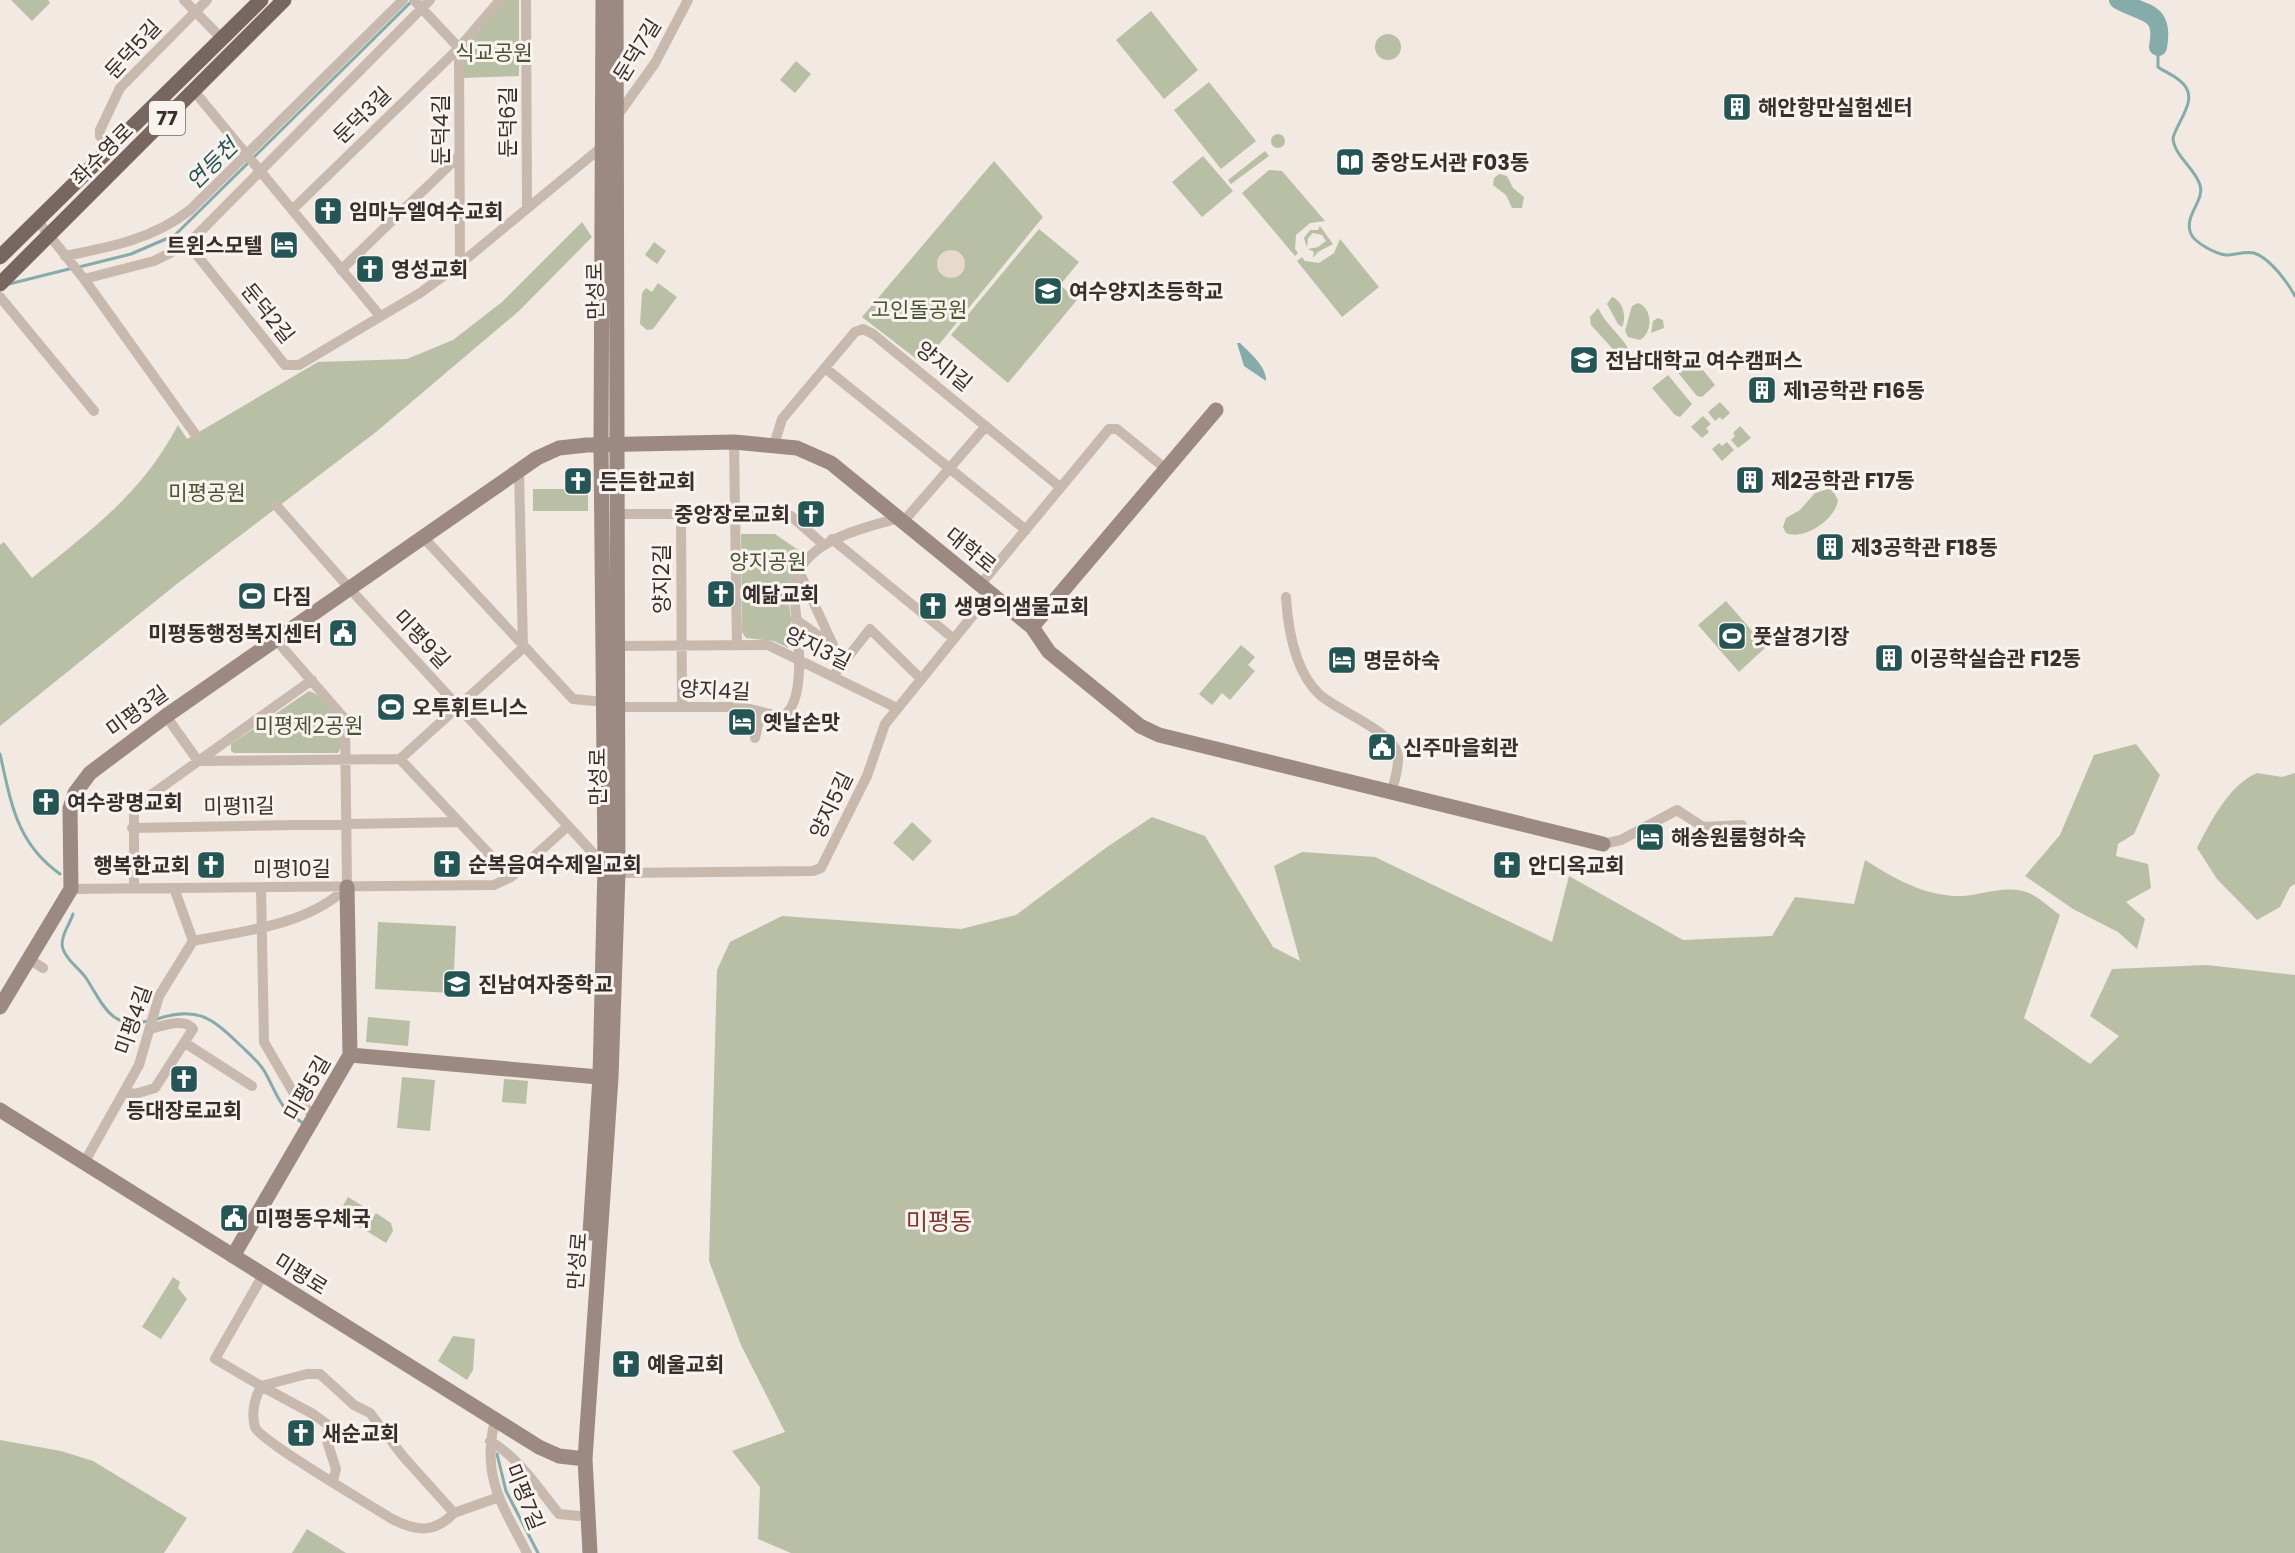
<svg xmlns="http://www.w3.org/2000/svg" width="2295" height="1553" font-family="Poppins,'Noto Sans KR',sans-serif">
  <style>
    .green { fill: #b8bfa4 }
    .plaza { fill: #e7d9cc }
    .water { fill: #85abaa }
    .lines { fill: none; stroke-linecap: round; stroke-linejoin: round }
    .stream { stroke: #85abaa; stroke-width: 3 }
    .river { stroke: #85abaa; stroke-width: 18 }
    .street { stroke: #c8b9af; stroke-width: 10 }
    .secondary { stroke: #9c8981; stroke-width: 15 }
    .primary { stroke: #786660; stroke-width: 15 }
    .labels { text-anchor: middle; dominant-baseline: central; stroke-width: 6; stroke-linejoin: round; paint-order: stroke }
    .shield { fill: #f9f3ef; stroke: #726a66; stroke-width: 1.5 }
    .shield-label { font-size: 20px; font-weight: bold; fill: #382f2c }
    .street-label { font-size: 21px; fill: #382f2c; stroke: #f9f3ef }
    .park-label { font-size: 21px; fill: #4a5433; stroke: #f9f3ef }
    .poi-label { font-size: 21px; font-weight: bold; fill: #382f2c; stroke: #f9f3ef; text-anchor: start }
    .water-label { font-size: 22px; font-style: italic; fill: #265555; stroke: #f9f3ef }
    .quarter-label { font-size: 24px; fill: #7e3b2f; stroke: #f9f3ef }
  </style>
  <rect width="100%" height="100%" fill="#f1e9e2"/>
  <path class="green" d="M11 0H48L50 3 32 21Z
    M505 0H519V76L463 78 462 50Z
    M1151 11 1198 70 1164 99 1116 40Z
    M1375 47a13 13 0 1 1 26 0a13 13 0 1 1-26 0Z
    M796 61 811 74 795 93 780 80Z
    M1209 82 1256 141 1221 169 1174 110Z
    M1271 141a7 7 0 1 1 14 0a7 7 0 1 1-14 0Z
    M1265 151 1269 156 1231 184 1228 180Z
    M1203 156 1233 191 1202 217 1172 182Z
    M994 161 1043 217 923 364 862 317Z
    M1269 170 1282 171 1325 221 1310 223 1296 235 1295 249 1298 253 1295 256 1242 193Z
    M1499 174 1507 176 1513 188 1524 197 1522 208H1512L1506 195 1493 185 1494 178Z
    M582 222 592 237 519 311 376 432 178 583 0 726V545L4 542 32 578C92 529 141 495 178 425L187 439 318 362 407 359 453 340 502 302Z
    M1320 226 1333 244 1318 252 1313 258 1314 252 1308 249 1318 247 1326 241 1322 235 1313 233 1308 238 1307 248 1304 238 1310 230H1318Z
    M1039 229 1079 262 1060 285 1077 300 1008 383 951 335Z
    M1340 239 1379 287 1342 317 1297 261 1302 257 1305 261 1319 263 1334 253Z
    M654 242 666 251 657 264 645 255Z
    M658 283 677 297 653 329 647 330 640 324 642 293 646 288 652 292Z
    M1612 297C1623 301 1627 317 1622 327L1618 324 1607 304Z
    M1638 303C1653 308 1653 333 1640 340L1628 337 1625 331 1632 306Z
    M1598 308C1606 325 1621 335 1630 351L1621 358 1591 325 1590 317Z
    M1658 318 1663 320 1664 328 1651 333 1653 321Z
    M1691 355 1715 385 1702 397 1697 396 1675 369Z
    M1668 375 1692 404 1680 417 1675 415 1652 388Z
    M1720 402 1730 413 1722 420 1720 417 1715 421 1708 412Z
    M1703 416 1711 424 1706 428 1709 432 1702 438 1691 427Z
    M1740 426 1751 438 1738 448 1731 440 1735 436 1733 433Z
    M1727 442 1734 450 1722 461 1712 449 1719 443 1722 446Z
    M533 489H588V511H533Z
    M1828 489 1833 491 1838 500C1836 519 1804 541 1786 533L1783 527 1786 518 1800 510 1815 493Z
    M741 534H775L807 556C770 589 801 611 788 648L774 641 746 638 742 632Z
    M1726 601 1766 647 1739 672 1698 625Z
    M1241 645 1255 657 1248 665 1255 671 1230 700 1222 693 1212 705 1199 694Z
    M309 691C331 698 352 732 338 753H234L231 751V744Z
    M2136 744 2160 775 2134 834 2118 844 2116 856 2148 864 2151 888 2126 902 2145 919 2137 949 2118 932 2073 909 2025 876 2060 835 2094 755Z
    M2257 773 2282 777 2295 773V884L2290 887 2280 907 2257 920 2217 879 2197 848C2211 821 2229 785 2257 773Z
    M1152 817 1205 836 1273 947 1300 961 1274 866 1302 852 1375 857 1552 942 1569 876 1683 940 1772 936 1795 897 1854 904 1865 860C1894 878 1920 894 1955 896 1979 897 2006 883 2029 893 2040 898 2050 908 2060 915L2024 1018 2090 1064 2119 1036 2090 1016 2112 969 2207 965 2295 975V1553H791L758 1539 760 1487 732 1451 785 1432 741 1345 709 1261 717 970 730 942 782 916 961 929 1016 915 1107 847Z
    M912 822 932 841 913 861 893 843Z
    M378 922 456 926 453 993 375 989Z
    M368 1017 410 1021 408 1046 366 1042Z
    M402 1077 435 1080 430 1131 397 1128Z
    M504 1079 528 1081 526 1104 502 1102Z
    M348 1197 371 1211 361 1228 338 1214Z
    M376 1213 391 1223 393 1231 386 1243 365 1230Z
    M173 1277 180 1282 178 1288 187 1299 161 1339 142 1327Z
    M453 1336 475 1339 473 1370 467 1380 438 1361Z
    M0 1440 61 1451 93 1461 187 1518 164 1553H0Z
    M307 1529 346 1553H292Z"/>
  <path class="plaza" d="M937 264a14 14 0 1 1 28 0a14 14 0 1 1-28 0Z"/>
  <path class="water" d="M1237 343H1240C1250 353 1267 367 1266 381L1244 366Z"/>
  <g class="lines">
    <path class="stream" d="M2158 47V67C2165 72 2173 75 2179 80 2202 97 2178 119 2173 138 2174 156 2195 168 2200 185 2205 201 2183 216 2191 234 2195 243 2216 254 2226 255 2235 255 2245 251 2254 253 2270 258 2288 283 2295 296
      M79 267 131 254 175 235 412 1
      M9 284 73 268
      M0 754C11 802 16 843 60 874
      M73 914C70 924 59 938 63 949 67 961 79 968 86 978 102 1002 110 1031 148 1021
      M157 1019C196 1006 211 1017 238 1043 248 1053 260 1062 266 1074 280 1100 278 1106 304 1124
      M497 1454 506 1491 538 1553"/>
    <path class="river" d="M2118 0C2144 15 2165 9 2158 47"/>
    <path class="street" d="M184 0 222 39
      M414 0 459 48 460 264
      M526 0 527 208
      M194 91 380 316
      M615 119 655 63 688 0
      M110 149 100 136V130L120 88 207 0
      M292 210 459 48 500 0
      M38 221 84 279 195 434
      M188 244 430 0
      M65 256C111 247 153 239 190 210L403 0
      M341 270 459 156
      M84 279 154 261 188 244 285 365H299L420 293 460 264 603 146
      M0 297 94 411
      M825 368 1026 530
      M734 442 737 645
      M774 445 782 419 855 332 863 329 873 334 1060 487
      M519 471 523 648
      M276 505 350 589 605 866 618 873 813 871 821 868 867 776 885 724 991 593
      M681 513 682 707
      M618 514H784L791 516 824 545
      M903 522 986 426
      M423 537 573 699 605 702 617 707H742L782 717C811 701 795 614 793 586 803 540 861 529 899 518
      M832 539 954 639
      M799 571 834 647
      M980 585 1109 429H1117L1166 469
      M1286 597C1288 629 1295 672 1320 695 1338 711 1395 732 1398 756 1399 768 1394 781 1392 792
      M795 619 832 645
      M617 646 768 645 897 708
      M833 676 870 629 921 679
      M166 716 198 761
      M755 738 761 712
      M400 759 511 877
      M198 761 400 759 523 648
      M132 828 459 822
      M1603 844 1621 840 1677 810 1703 827 1742 825
      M134 888V807L312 680
      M174 888 193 941
      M261 888 264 1042 297 1099 314 1116
      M71 889 494 885 511 877 568 826
      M29 959 43 968
      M185 1043 252 1086
      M125 1092 135 1094 155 1088 193 1029C184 1017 163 1026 150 1029
      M84 1163 139 1065 159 996 193 941C244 931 309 925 347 887L345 719 276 640
      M263 1275 215 1359 261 1386 307 1374H320L354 1405 370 1413 402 1455 454 1513 499 1497
      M495 1420C481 1477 502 1504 527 1553
      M490 1441C519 1458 538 1488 559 1514L579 1516
      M333 1481 336 1469 327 1441 328 1425 313 1414 261 1386C255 1398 251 1413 255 1427 260 1441 372 1506 392 1519 417 1532 435 1533 454 1513"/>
    <path class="secondary" d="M1032 627 1216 410
      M0 1007 71 889 70 808 75 793 90 773 166 716 537 458 559 448 587 445 734 442 797 448 831 463 1032 627 1049 652 1140 726 1159 735 1603 844
      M350 1055 610 1078
      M0 1110 539 1447 559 1456 585 1459
      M590 1233 600 1077 605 866 601 444 603 0
      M233 1256 350 1055 347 887
      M590 1553 585 1459 611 1078 618 873 616 0"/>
    <path class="primary" d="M0 257 261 0
      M0 284 284 0"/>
  </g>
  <defs>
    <g id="building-square" transform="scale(1.5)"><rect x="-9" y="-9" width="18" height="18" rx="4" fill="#265555" stroke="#f9f3ef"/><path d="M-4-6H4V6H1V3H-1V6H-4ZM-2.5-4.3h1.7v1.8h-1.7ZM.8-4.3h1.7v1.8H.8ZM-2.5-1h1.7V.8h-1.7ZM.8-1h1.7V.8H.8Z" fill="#fff"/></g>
    <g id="library-square" transform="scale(1.5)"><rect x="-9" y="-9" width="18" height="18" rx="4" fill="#265555" stroke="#f9f3ef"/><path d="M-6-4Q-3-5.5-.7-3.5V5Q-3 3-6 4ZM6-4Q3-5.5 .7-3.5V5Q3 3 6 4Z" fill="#fff"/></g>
    <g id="church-square" transform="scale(1.5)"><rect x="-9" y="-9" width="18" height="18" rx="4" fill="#265555" stroke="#f9f3ef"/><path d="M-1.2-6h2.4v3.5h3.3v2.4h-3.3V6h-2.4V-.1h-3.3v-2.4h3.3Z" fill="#fff"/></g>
    <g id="hotel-square" transform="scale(1.5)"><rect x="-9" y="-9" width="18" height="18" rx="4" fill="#265555" stroke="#f9f3ef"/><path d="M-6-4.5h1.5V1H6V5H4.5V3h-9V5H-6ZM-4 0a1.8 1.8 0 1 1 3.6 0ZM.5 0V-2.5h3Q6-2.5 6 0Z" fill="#fff"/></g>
    <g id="school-square" transform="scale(1.5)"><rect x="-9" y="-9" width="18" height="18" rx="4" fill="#265555" stroke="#f9f3ef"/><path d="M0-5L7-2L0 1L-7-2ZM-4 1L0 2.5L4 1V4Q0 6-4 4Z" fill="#fff"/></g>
    <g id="university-square" transform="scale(1.5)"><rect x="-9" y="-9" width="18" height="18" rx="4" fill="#265555" stroke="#f9f3ef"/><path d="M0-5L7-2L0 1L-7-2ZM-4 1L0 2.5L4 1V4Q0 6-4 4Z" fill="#fff"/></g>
    <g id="stadium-square" transform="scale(1.5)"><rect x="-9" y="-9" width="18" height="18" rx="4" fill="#265555" stroke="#f9f3ef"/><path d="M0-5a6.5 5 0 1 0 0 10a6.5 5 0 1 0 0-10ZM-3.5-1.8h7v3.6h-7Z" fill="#fff"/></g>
    <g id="civic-square" transform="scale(1.5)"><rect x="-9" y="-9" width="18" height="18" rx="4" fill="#265555" stroke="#f9f3ef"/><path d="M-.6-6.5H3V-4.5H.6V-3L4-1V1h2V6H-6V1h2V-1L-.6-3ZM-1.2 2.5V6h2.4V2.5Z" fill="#fff"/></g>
  </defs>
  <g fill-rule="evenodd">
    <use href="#building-square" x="1737" y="107"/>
    <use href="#library-square" x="1350" y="162"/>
    <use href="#church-square" x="328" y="211"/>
    <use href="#hotel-square" x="284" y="245"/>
    <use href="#church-square" x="370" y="269"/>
    <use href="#school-square" x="1048" y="291"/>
    <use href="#university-square" x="1584" y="360"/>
    <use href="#building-square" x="1762" y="390"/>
    <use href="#building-square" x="1750" y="480"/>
    <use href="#church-square" x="578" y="481"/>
    <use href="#church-square" x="811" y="514"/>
    <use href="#building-square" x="1830" y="547"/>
    <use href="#church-square" x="721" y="594"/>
    <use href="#stadium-square" x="252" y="596"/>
    <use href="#church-square" x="933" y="606"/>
    <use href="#civic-square" x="343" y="633"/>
    <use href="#stadium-square" x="1732" y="636"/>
    <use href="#building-square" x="1889" y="658"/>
    <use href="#hotel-square" x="1342" y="660"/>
    <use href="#stadium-square" x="391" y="707"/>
    <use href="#hotel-square" x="742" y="722"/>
    <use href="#civic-square" x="1382" y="747"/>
    <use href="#church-square" x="46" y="802"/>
    <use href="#hotel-square" x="1650" y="837"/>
    <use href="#church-square" x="447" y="864"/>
    <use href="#church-square" x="211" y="865"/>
    <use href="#church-square" x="1507" y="865"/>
    <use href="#school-square" x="457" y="984"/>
    <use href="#church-square" x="184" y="1079"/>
    <use href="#civic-square" x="234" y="1218"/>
    <use href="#church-square" x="626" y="1364"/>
    <use href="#church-square" x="301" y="1433"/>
  </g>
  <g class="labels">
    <rect class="shield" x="149" y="101" width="36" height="34" rx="4.5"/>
    <g class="shield-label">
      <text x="167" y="118">77</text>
    </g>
    <g class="street-label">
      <text transform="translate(133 49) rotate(-47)">둔덕5길</text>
      <text transform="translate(637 50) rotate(-58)">둔덕7길</text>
      <text transform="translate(362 115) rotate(-44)">둔덕3길</text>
      <text transform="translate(507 122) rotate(-90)">둔덕6길</text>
      <text transform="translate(440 130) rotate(-90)">둔덕4길</text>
      <text transform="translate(102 154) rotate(-45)">좌수영로</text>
      <text transform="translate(595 291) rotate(-91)">만성로</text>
      <text transform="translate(268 313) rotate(51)">둔덕2길</text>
      <text transform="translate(944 366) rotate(39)">양지1길</text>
      <text transform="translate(971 550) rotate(39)">대학로</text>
      <text transform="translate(661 579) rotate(-90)">양지2길</text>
      <text transform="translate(422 639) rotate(47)">미평9길</text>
      <text transform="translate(818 648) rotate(26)">양지3길</text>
      <text transform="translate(715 690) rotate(3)">양지4길</text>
      <text transform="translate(137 711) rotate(-36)">미평3길</text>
      <text transform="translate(597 777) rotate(-90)">만성로</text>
      <text transform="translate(831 805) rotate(-64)">양지5길</text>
      <text transform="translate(239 806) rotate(-1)">미평11길</text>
      <text x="292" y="868">미평10길</text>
      <text transform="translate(133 1020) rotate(-71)">미평4길</text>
      <text transform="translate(307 1088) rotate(-60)">미평5길</text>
      <text transform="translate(577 1261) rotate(-86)">만성로</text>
      <text transform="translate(301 1274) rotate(32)">미평로</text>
      <text transform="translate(525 1497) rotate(68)">미평7길</text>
    </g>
    <g class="park-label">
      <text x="494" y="52">식교공원</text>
      <text x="919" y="309">고인돌공원</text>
      <text x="207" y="492">미평공원</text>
      <text x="768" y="561">양지공원</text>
      <text x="309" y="725">미평제2공원</text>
    </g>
    <g class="poi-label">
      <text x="1758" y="107">해안항만실험센터</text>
      <text x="1371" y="162">중앙도서관 F03동</text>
      <text x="349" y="211">임마누엘여수교회</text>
      <text x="263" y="245" text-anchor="end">트윈스모텔</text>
      <text x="391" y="269">영성교회</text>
      <text x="1069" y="291">여수양지초등학교</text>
      <text x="1605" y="360">전남대학교 여수캠퍼스</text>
      <text x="1783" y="390">제1공학관 F16동</text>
      <text x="1771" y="480">제2공학관 F17동</text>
      <text x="599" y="481">든든한교회</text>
      <text x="790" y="514" text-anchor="end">중앙장로교회</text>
      <text x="1851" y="547">제3공학관 F18동</text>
      <text x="742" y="594">예닮교회</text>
      <text x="273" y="596">다짐</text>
      <text x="954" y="606">생명의샘물교회</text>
      <text x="322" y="633" text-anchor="end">미평동행정복지센터</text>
      <text x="1753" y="636">풋살경기장</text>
      <text x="1910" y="658">이공학실습관 F12동</text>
      <text x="1363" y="660">명문하숙</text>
      <text x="412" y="707">오투휘트니스</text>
      <text x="763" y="722">옛날손맛</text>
      <text x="1403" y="747">신주마을회관</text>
      <text x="67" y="802">여수광명교회</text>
      <text x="1671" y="837">해송원룸형하숙</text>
      <text x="468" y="864">순복음여수제일교회</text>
      <text x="190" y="865" text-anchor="end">행복한교회</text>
      <text x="1528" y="865">안디옥교회</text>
      <text x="478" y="984">진남여자중학교</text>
      <text x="184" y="1110" text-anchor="middle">등대장로교회</text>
      <text x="255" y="1218">미평동우체국</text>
      <text x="647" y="1364">예울교회</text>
      <text x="322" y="1433">새순교회</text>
    </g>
    <g class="water-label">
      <text transform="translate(212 164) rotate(-45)">연등천</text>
    </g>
    <g class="quarter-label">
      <text x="939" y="1221">미평동</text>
    </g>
  </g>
</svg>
